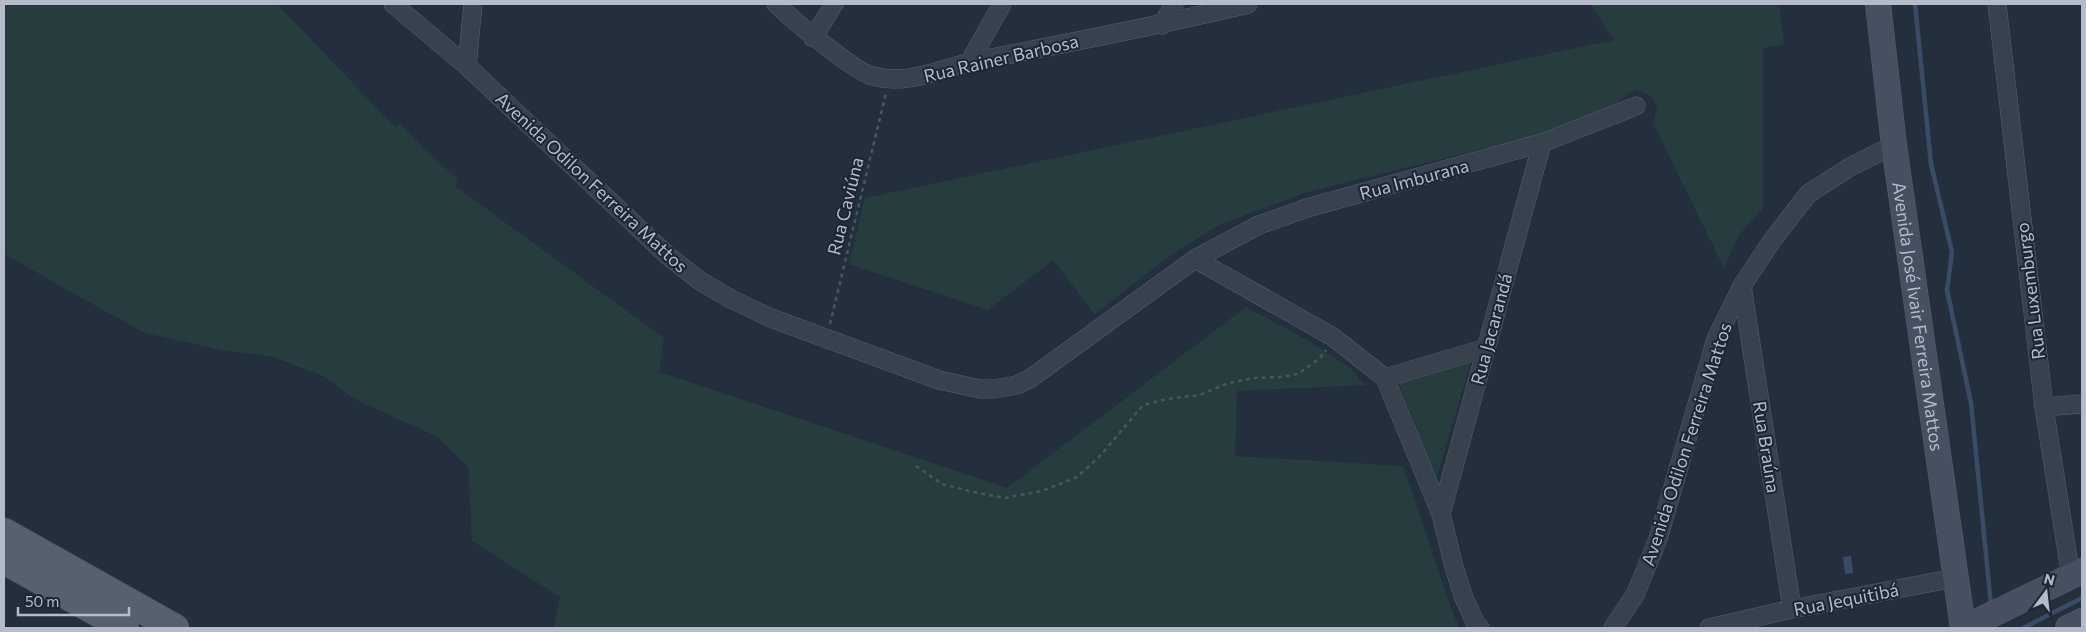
<svg xmlns="http://www.w3.org/2000/svg" width="2086" height="632" font-family="Commissioner,sans-serif">
  <style>
    .green { fill: #263c3f }
    .water { fill: #394c67 }
    .lines { fill: none; stroke-linecap: round; stroke-linejoin: round }
    .stream { stroke: #394c67; stroke-width: 4.5 }
    .street-casing { stroke: #565f6c; stroke-width: 19 }
    .secondary-casing { stroke: #565f6c; stroke-width: 26 }
    .primary-casing { stroke: #414a57; stroke-width: 29 }
    .path { stroke: #44595c; stroke-width: 2.5; stroke-dasharray: 4 4; stroke-linecap: butt }
    .street { stroke: #38414e; stroke-width: 18 }
    .secondary { stroke: #465061; stroke-width: 25 }
    .primary { stroke: #56606e; stroke-width: 28 }
    .labels { text-anchor: middle; dominant-baseline: central; stroke-width: 4; stroke-linejoin: round; paint-order: stroke }
    .street-label { font-size: 18px; fill: #b4bcc9; stroke: #1d2633 }
  </style>
  <rect width="100%" height="100%" fill="#242f3e"/>
  <path class="green" d="M4 4H277L395 127 400 124 458 180 455 186 664 338 659 372 1007 488 1246 307 1307 340 1350 368 1365 385 1237 391 1235 456 1403 466C1423 520 1438 575 1459 628H553L560 597 472 541 468 467 438 437 354 399 324 376 270 356 222 350 144 333 4 254Z
    M1590 4H1779L1784 44 1763 48V209L1739 235 1724 268 1653 123 1657 107 1651 96 1635 89 1609 108 1540 137 1487 148 1307 192 1219 225 1168 257 1095 314 1053 260 988 310 849 264 865 198 1614 40Z
    M1471 362 1436 479 1399 383Z"/>
  <path class="water" d="M1851 556 1853 573 1845 574 1843 557Z"/>
  <g class="lines">
    <path class="stream" d="M1915 4 1931 164 1952 252 1947 290 1971 403 1991 605
      M2023 628 2082 598"/>
    <g class="street-casing">
      <path id="street" d="M393 4 467 66 667 255 700 281 731 299 771 318 939 380 980 389H993L1017 385 1031 378 1195 259 1333 337 1385 378 1441 514 1454 567 1464 598 1475 622 1480 628
        M776 4C798 25 821 43 846 61 854 66 863 74 873 76 909 86 941 68 976 61 1067 43 1158 26 1248 4
        M1997 4 2044 407 2071 577
        M1162 25 1174 4
        M813 38 834 4
        M969 63 1002 4
        M467 66 473 4
        M1195 259 1259 225 1307 208 1542 143 1636 106
        M1742 286 1792 609
        M1385 378 1486 348
        M2044 407 2082 404
        M1441 514 1542 143
        M1613 628 1635 595 1658 539 1716 339 1742 286 1771 242 1808 194 1850 167 1894 145
        M1709 628 1792 609 1955 578"/>
    </g>
    <g class="secondary-casing">
      <g id="secondary">
        <path id="s1" d="M1878 4 1894 145 1963 628"/>
        <path d="M1964 628 2082 571"/>
        <path d="M2068 628 2082 621"/>
      </g>
    </g>
    <g class="primary-casing">
      <path id="primary" d="M4 532 175 628
        M4 560 125 628"/>
    </g>
    <path class="path" d="M830 324 886 93
      M916 466 942 484 973 492 1005 498 1042 491 1077 477 1100 456 1143 405 1167 399 1200 395 1226 384 1252 378 1280 377 1298 374 1320 358 1326 350"/>
    <use href="#street" class="street"/>
    <use href="#secondary" class="secondary"/>
    <use href="#primary" class="primary"/>
  </g>
  <g class="labels">
    <g class="street-label">
      <text transform="translate(1001 58) rotate(-13)">Rua Rainer Barbosa</text>
      <text transform="translate(1414 179) rotate(-15)">Rua Imburana</text>
      <text transform="translate(592 182) rotate(43)">Avenida Odilon Ferreira Mattos</text>
      <text transform="translate(845 206) rotate(-76)">Rua Caviúna</text>
      <text transform="translate(2030 291) rotate(-97)">Rua Luxemburgo</text>
      <text stroke="none"><textPath href="#s1" startOffset="315">Avenida José Ivair Ferreira Mattos</textPath></text>
      <text transform="translate(1491 329) rotate(-75)">Rua Jacarandá</text>
      <text transform="translate(1686 444) rotate(-72)">Avenida Odilon Ferreira Mattos</text>
      <text transform="translate(1767 447) rotate(81)">Rua Braúna</text>
      <text transform="translate(1846 599) rotate(-11)">Rua Jequitibá</text>
    </g>
  </g>
  <rect width="2086" height="632" fill="none" stroke="#b4bcc9" stroke-width="10"/>
  <g transform="translate(2046 592) rotate(15)" stroke="#1d2633" stroke-width="4" paint-order="stroke">
  <path d="M0-4L9 19L0 12L-9 19Z" fill="#b4bcc9"/>
  <text y="-8" font-size="14" font-weight="bold" text-anchor="middle" fill="#b4bcc9">N</text>
  </g>
  <path d="M18 607v8h111v-8" fill="none" stroke="#b4bcc9" stroke-width="2.5"/>
  <text x="25" y="607" font-size="15" fill="#b4bcc9" stroke="#1d2633" stroke-width="4" paint-order="stroke">50 m</text>
</svg>
